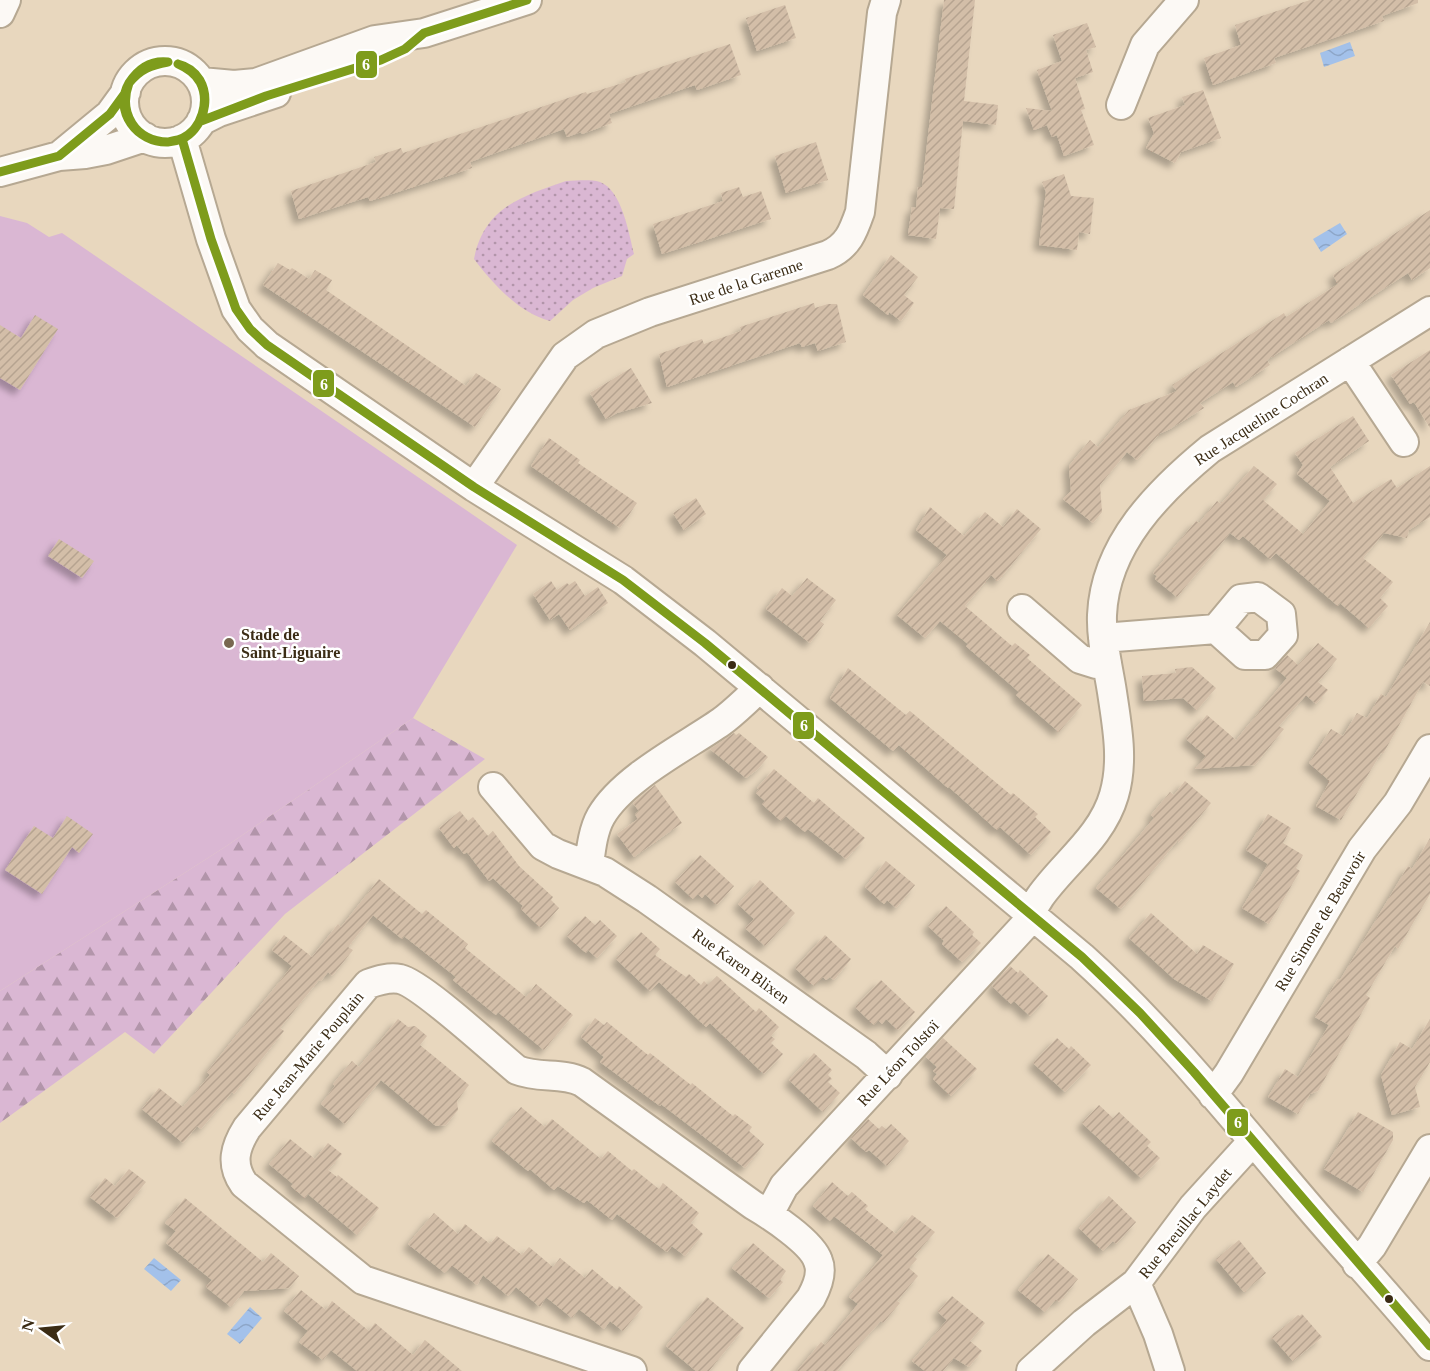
<svg xmlns="http://www.w3.org/2000/svg" width="1430" height="1371" font-family="Georgia,serif">
  <style>
    .grass { fill: url(#grass-dots) }
    .forest { fill: url(#forest-firs) }
    .garden { fill: #dab7d3 }
    .water { fill: url(#water-waves) }
    .building { fill: url(#building-hatch); filter: url(#shadow) }
    .lines { fill: none; stroke-linecap: round; stroke-linejoin: round }
    .minor-casing { stroke: #b6a892; stroke-width: 32 }
    .minor { stroke: #fcf9f5; stroke-width: 28 }
    .bus-1-casing { stroke: #fff; stroke-width: 14 }
    .bus-1 { stroke: #7e9c1c; stroke-width: 9 }
    .poi-dot { fill: #786850; stroke: #fff; stroke-width: 2 }
    .bus-dot { fill: #3b2c15; stroke: #fff; stroke-width: 2 }
    .labels { text-anchor: middle; dominant-baseline: central; stroke-width: 5; stroke-linejoin: round; paint-order: stroke }
    .street-label { font-size: 16px; fill: #3b2c15; stroke: #fff }
    .poi-label { font-size: 16px; font-weight: bold; fill: #3b2c15; stroke: #fff; text-anchor: start }
    .line-badge { stroke: #fff; stroke-width: 2 }
    .badge-label { font-size: 16px; text-anchor: middle; font-weight: bold; fill: #fff }
  </style>
  <defs>
    <pattern id="grass-dots" width="8" height="8" patternUnits="userSpaceOnUse" patternTransform="scale(1.5)"><rect width="8" height="8" fill="#dab7d3"/><path d="M2 2h.1M6 6h.1" fill="none" stroke="#b295aa" stroke-width="1.8" stroke-linecap="round"/></pattern>
    <pattern id="forest-firs" width="22" height="20" patternUnits="userSpaceOnUse" patternTransform="scale(1.5)"><rect width="22" height="20" fill="#dab7d3"/><path d="M5 1l3.5 6h-7zM16 11l3.5 6h-7z" fill="#b295aa"/></pattern>
    <pattern id="water-waves" width="16" height="10" patternUnits="userSpaceOnUse" patternTransform="scale(1.5)"><rect width="16" height="10" fill="#a3c1ea"/><path d="M0 5q4-4 8 0t8 0" fill="none" stroke="#8da6c8"/></pattern>
    <pattern id="building-hatch" width="6" height="6" patternUnits="userSpaceOnUse" patternTransform="scale(1.5)"><rect width="6" height="6" fill="#d3bea8"/><path d="M-1 1l2-2M0 6l6-6M5 7l2-2" fill="none" stroke="#b6a390"/></pattern>
    <filter id="shadow"><feDropShadow dx="-5.5" dy="5.5" stdDeviation="3" flood-color="#0004"/></filter>
  </defs>
  <rect width="100%" height="100%" fill="#e8d7be"/>
  <path class="grass" d="M566 181C577 181 589 179 600 182 622 190 629 234 634 254L627 259 622 276 593 288 573 300 550 321C519 313 493 284 474 259 484 207 523 196 566 181Z"/>
  <path class="forest" d="M413 718 485 759 285 914 154 1054 125 1032 0 1123V991L225 847Z"/>
  <path class="garden" d="M0 216 27 223 49 237 62 233 517 545 413 718 225 847 0 991Z"/>
  <path class="water" d="M1350 42 1355 56 1324 67 1320 53Z
    M1340 223 1347 234 1321 252 1313 239Z
    M154 1258 181 1280 171 1291 144 1269Z
    M250 1307 262 1318 240 1344 227 1334Z"/>
  <path class="building" d="M944 0H975L964 101 998 105 996 125 963 121 954 209 940 208 936 239 908 235 912 207 916 208 918 187H922Z
    M1310 0H1418V3L1382 16 1384 21 1274 58 1276 63 1213 85 1204 58 1241 45 1235 25Z
    M785 5 796 38 757 51 746 18Z
    M1087 23 1096 47 1086 50 1093 72 1075 78 1085 109 1081 110 1094 145 1064 156 1057 135 1052 137 1047 125 1034 130 1026 108 1052 111 1037 70 1062 61 1053 35Z
    M730 44 741 75 697 90 695 85 609 114 612 123 582 134 581 132 567 137 564 129 470 162 472 168 370 201 368 197 299 219 291 191 376 162 374 157 401 148 403 153 586 92 587 94 626 82 625 79Z
    M1203 90 1221 138 1181 152 1175 163 1146 148 1154 133 1148 118 1185 105 1182 97Z
    M816 142 828 180 786 193 775 156Z
    M1064 174 1071 196 1094 198 1090 234 1079 232 1077 250 1039 245 1046 192 1042 182Z
    M739 187 743 197 761 191 771 219 662 254 653 224 723 201 721 193Z
    M1430 210V268L1412 280 1408 273 1331 323 1329 320 1267 360 1270 365 1236 387 1233 382 1200 403 1204 408 1170 429 1159 434 1137 460 1127 452 1100 485 1102 512 1093 523 1063 499 1071 491 1069 466 1090 440 1098 447 1129 410 1177 391 1172 385 1284 313 1286 317 1338 284 1333 275Z
    M891 255 918 277 904 295 914 303 901 321 889 312 888 315 863 295Z
    M278 263 290 270 292 268 309 279 315 270 332 280 326 290 466 386 476 373 501 389 475 427 263 285Z
    M814 303 815 308 828 304H837L846 342 818 351 815 343 802 347 800 343 667 387 659 354 702 339 704 344 741 331 740 327Z
    M35 315 58 329 20 390 0 378V325L21 338Z
    M1430 350V428L1414 402 1410 404 1391 375Z
    M631 368 652 403 617 413 606 419 590 393Z
    M1353 416 1369 441 1330 467 1353 503 1391 479 1397 488 1430 466V517L1409 530 1407 538 1384 533 1363 558 1393 582 1380 598 1388 606 1369 628 1340 603 1338 606 1276 553 1270 559 1243 536 1239 540 1230 533 1177 597 1155 579 1157 576 1153 573 1196 521 1199 523 1217 501 1221 504 1254 466 1277 484 1263 500 1303 534 1330 501 1297 474 1303 465 1295 453Z
    M549 438 580 460 578 463 637 503 620 528 531 466Z
    M696 498 706 514 684 530 673 513Z
    M930 507 964 536 985 512 1003 527 1017 509 1041 529 998 581 991 575 965 606 1012 646 1015 643 1030 655 1027 658 1082 705 1059 732 1016 695 1019 692 966 646 968 644 940 621 925 638 897 615 947 555 916 530Z
    M59 539 94 561 82 578 48 556Z
    M807 578 836 600 820 621 824 624 810 643 766 609 782 588 792 596Z
    M551 581 557 590 567 583 569 585 575 581 585 596 598 587 608 603 570 630 559 614 550 620 533 594Z
    M1430 622V686L1423 682 1383 754 1381 753 1341 820 1316 806 1330 781 1309 763 1331 729 1343 736 1357 713 1367 718 1381 694 1386 697Z
    M1318 643 1337 659 1318 682 1328 690 1316 704 1306 695 1279 726 1284 729 1255 765 1195 769 1206 756 1186 739 1207 715 1236 740 1287 678 1275 668 1287 655 1298 665Z
    M1192 667 1216 688 1197 710 1183 698 1144 701 1142 676 1176 673 1175 669Z
    M848 668 906 715 910 711 1011 795 1013 793 1038 814 1035 817 1051 832 1031 855 1000 827 997 830 949 787 948 788 899 745 893 751 830 698Z
    M734 733 736 735 739 733 768 757 758 769 746 778 710 749Z
    M774 769 814 803 818 798 865 838 846 859 808 829 805 832 786 816 781 821 762 804 765 801 756 793 759 789 757 788Z
    M1185 781 1211 803 1178 843V840L1121 909 1096 888 1154 818 1151 815 1170 792 1174 795Z
    M655 785 682 823 634 857 617 834 638 819 635 814 639 811 633 803Z
    M460 811 468 821 473 817 488 836 493 831 519 866 553 897 551 900 559 908 541 928 521 909 523 906 493 878 489 881 467 852 464 854 457 845 454 848 439 828Z
    M1268 814 1291 828 1283 843 1303 855 1296 868 1300 871 1269 924 1242 908 1268 864 1246 850Z
    M67 816 93 834 79 853 72 847 42 894 5 870 34 826 53 838Z
    M1430 838V894L1398 949 1395 946 1366 995 1370 998 1318 1091 1310 1094 1298 1114 1268 1097 1285 1069 1298 1077 1329 1025 1315 1017 1338 979 1340 980 1408 866 1412 869Z
    M700 855 734 886 717 905 705 894 702 898 698 894 693 899 675 882Z
    M886 861 915 885 896 908 887 900 884 904 865 887Z
    M379 879 422 914 426 910 468 944 465 948 526 997 536 984 573 1015 544 1050 498 1012 496 1015 464 989 453 980 456 977 404 936 402 939 373 915 348 947 353 950 332 976 328 972 321 981 319 980 280 1028 284 1031 234 1094 232 1092 201 1129 197 1126 183 1143 142 1109 159 1088 183 1107 210 1075 207 1072 292 966 272 950 284 935 312 957 338 924 341 927Z
    M760 880 795 913 765 946 745 928 754 919 738 904Z
    M946 906 974 932 972 935 981 943 962 962 942 944 944 941 928 926Z
    M1151 913 1197 954 1203 945 1234 964 1212 1001 1174 979 1129 938Z
    M585 916 595 925 600 920 617 936 597 958 588 950 586 953 567 936Z
    M641 932 660 949 655 955 686 977 689 974 701 985 704 981 708 985 717 976 756 1012 759 1008 779 1027 771 1036 775 1039 771 1043 783 1054 764 1074 710 1023 706 1027 659 982 650 991 616 959Z
    M825 935 851 959 834 980 830 977 826 980 823 977 814 986 795 968Z
    M1010 966 1018 973 1020 970 1048 996 1030 1016 1014 1001 1011 1004 992 986Z
    M881 980 915 1012 898 1030 886 1019 882 1024 878 1020 874 1025 855 1007Z
    M595 1018 604 1025 607 1022 648 1055 650 1053 691 1085 692 1083 733 1116 735 1114 752 1127 749 1131 764 1144 745 1168 661 1104 660 1106 600 1062 604 1057 581 1037Z
    M398 1019 408 1027 415 1026 427 1036 420 1045 469 1085 457 1101 458 1110 446 1125 436 1126 381 1080 345 1124 321 1104 335 1086 333 1084 352 1061 359 1067Z
    M1430 1019V1062L1415 1087 1420 1107 1392 1115 1381 1075 1400 1042 1412 1049Z
    M943 1038 977 1069 951 1096 933 1079 937 1074 933 1071 937 1067 926 1057Z
    M1057 1038 1069 1049 1071 1046 1091 1065 1065 1092 1033 1063Z
    M814 1053 832 1070 828 1075 832 1079 828 1082 840 1093 823 1112 789 1080Z
    M1099 1105 1113 1118 1119 1112 1151 1142 1147 1146 1160 1158 1141 1178 1082 1123Z
    M521 1107 545 1127 552 1119 601 1159 608 1151 632 1171 634 1169 659 1189 663 1183 699 1213 691 1223 703 1234 685 1256 672 1246 667 1252 617 1214 612 1220 587 1200 584 1203 558 1186 554 1190 530 1169 528 1171 492 1141Z
    M1358 1112 1393 1132V1140L1363 1192 1324 1169Z
    M868 1119 879 1129 882 1126 886 1129 891 1124 909 1141 887 1166 869 1150 866 1152 851 1138Z
    M290 1139 315 1159 328 1143 342 1154 328 1170 337 1177 338 1175 379 1208 357 1235 308 1194 305 1198 291 1186 293 1184 269 1164Z
    M129 1169 146 1182 117 1218 90 1197 105 1178 115 1186Z
    M832 1182 848 1196 852 1192 868 1206 865 1209 896 1234 912 1215 935 1232 914 1256 917 1259 909 1268 918 1276 897 1301 900 1303 883 1323 881 1321 858 1346 837 1371H797L821 1342 825 1345 858 1304 849 1297 883 1255 834 1216 830 1221 813 1206Z
    M1109 1196 1136 1222 1116 1244 1113 1241 1103 1251 1079 1228Z
    M185 1198 263 1262 271 1253 299 1276 289 1288 244 1291 231 1307 206 1287 212 1280 166 1243 176 1231 165 1223Z
    M434 1213 458 1234 465 1224 490 1244 497 1236 522 1255 529 1247 553 1267 560 1258 585 1278 592 1269 617 1290 619 1286 643 1307 623 1331 610 1321 604 1329 579 1309 572 1318 546 1297 540 1307 516 1287 508 1296 483 1275 477 1285 452 1265 445 1273 408 1244Z
    M1239 1240 1266 1273 1244 1292 1216 1259Z
    M753 1243 786 1271 780 1280 783 1282 769 1298 732 1268Z
    M1048 1254 1078 1279 1059 1302 1056 1299 1045 1312 1018 1290Z
    M301 1290 326 1310 332 1301 369 1331 375 1323 413 1355 425 1340 462 1371H357L331 1350 323 1360 299 1342 308 1331 284 1311Z
    M952 1296 985 1323 970 1341 982 1351 969 1367 954 1358 943 1371H925L912 1361 947 1320 938 1312Z
    M707 1297 744 1328 709 1371H696L666 1346Z
    M1302 1314 1322 1337 1293 1361 1272 1337 1298 1315 1300 1316Z"/>
  <g class="lines">
    <g class="minor-casing">
      <path id="minor" d="M0 13 6 0
        M124 102a41 41 0 1 1 82 0a41 41 0 1 1-82 0Z
        M201 82 234 85 256 83 375 40 424 33 527 0
        M1121 105 1145 45 1184 0
        M201 121 219 112 276 93
        M182 139 211 239 236 309 250 329 267 345 474 487 623 580 705 643 1082 957C1162 1029 1229 1113 1299 1195 1342 1246 1388 1295 1430 1346
        M59 156 110 114 126 92
        M0 172 59 156 85 154 106 150 145 137
        M1350 361 1404 442
        M474 487 565 356 596 334 650 312 828 255C848 246 853 232 860 212L882 13 886 0
        M1022 609 1080 659 1096 664 1107 663
        M1103 638 1216 629 1245 655H1265L1283 635 1281 614 1258 597 1241 599 1216 629
        M493 787 543 846 558 854 605 872 647 899 866 1055 888 1075
        M589 865C591 849 593 830 601 816 623 778 685 747 721 722 735 712 747 699 760 688
        M1213 1095 1229 1073 1362 849 1398 803 1430 749
        M769 1214 784 1186 1025 925C1029 916 1034 906 1040 897 1064 863 1102 837 1114 795 1124 761 1117 726 1112 692 1108 666 1101 640 1102 615 1105 544 1159 491 1210 449L1430 311
        M1357 1264 1372 1246 1430 1149
        M1136 1283 1158 1334 1170 1371
        M632 1371 363 1280 244 1184C230 1164 235 1147 247 1128L368 984C379 980 389 977 400 979 422 984 495 1052 517 1070 539 1079 562 1072 582 1082L753 1205C770 1215 812 1242 818 1261 823 1273 817 1287 811 1298L752 1371
        M1031 1371 1084 1323 1136 1283 1193 1207 1253 1141"/>
    </g>
    <use href="#minor" class="minor"/>
    <g class="bus-1-casing">
      <path id="bus-1" d="M129 83C118 113 135 141 168 142
        M129 83C113 111 137 143 168 142
        M129 83C138 69 150 60 168 62
        M129 83C140 69 151 65 168 62
        M201 121 266 96 381 60 405 49 424 33 527 0
        M182 139 211 239 236 309 250 329 267 345 474 487 623 580 705 643 1082 957 1140 1013 1194 1072 1430 1346
        M168 142C172 141 178 140 182 139 202 129 210 101 200 82 195 73 187 68 178 64
        M168 142C211 139 219 74 178 64
        M0 172 59 156 110 114 126 92"/>
    </g>
    <use href="#bus-1" class="bus-1"/>
  </g>
  <circle class="poi-dot" cx="229" cy="643" r="6"/>
  <g class="bus-dot">
    <circle cx="732" cy="665" r="5"/>
    <circle cx="1389" cy="1299" r="5"/>
  </g>
  <g class="labels">
    <g class="street-label">
      <text transform="translate(746 282) rotate(-18)">Rue de la Garenne</text>
      <text transform="translate(1261 419) rotate(-33)">Rue Jacqueline Cochran</text>
      <text transform="translate(1320 921) rotate(-59)">Rue Simone de Beauvoir</text>
      <text transform="translate(741 966) rotate(36)">Rue Karen Blixen</text>
      <text transform="translate(308 1056) rotate(-50)">Rue Jean-Marie Pouplain</text>
      <text transform="translate(898 1063) rotate(-47)">Rue Léon Tolstoï</text>
      <text transform="translate(1185 1223) rotate(-51)">Rue Breuillac Laydet</text>
    </g>
    <g class="poi-label">
      <text x="241" y="634">Stade de<tspan x="241" dy="18">Saint-Liguaire</tspan></text>
    </g>
  </g>
  <g class="line-badge">
    <rect x="355" y="50" width="23" height="29" rx="6" fill="#7e9c1c"/>
    <rect x="312" y="369" width="23" height="29" rx="6" fill="#7e9c1c"/>
    <rect x="792" y="711" width="23" height="29" rx="6" fill="#7e9c1c"/>
    <rect x="1226" y="1108" width="23" height="29" rx="6" fill="#7e9c1c"/>
  </g>
  <g class="badge-label">
    <text x="366" y="70">6</text>
    <text x="324" y="390">6</text>
    <text x="804" y="731">6</text>
    <text x="1238" y="1128">6</text>
  </g>
  <g transform="translate(42 1329) rotate(285)" stroke="#ffffff" stroke-width="4.5" paint-order="stroke">
  <path d="M0-4.5L10 22L0 15L-10 22Z" fill="#3b2c15"/>
  <text y="-9" font-size="16" font-weight="bold" text-anchor="middle" fill="#3b2c15">N</text>
  </g>
</svg>
